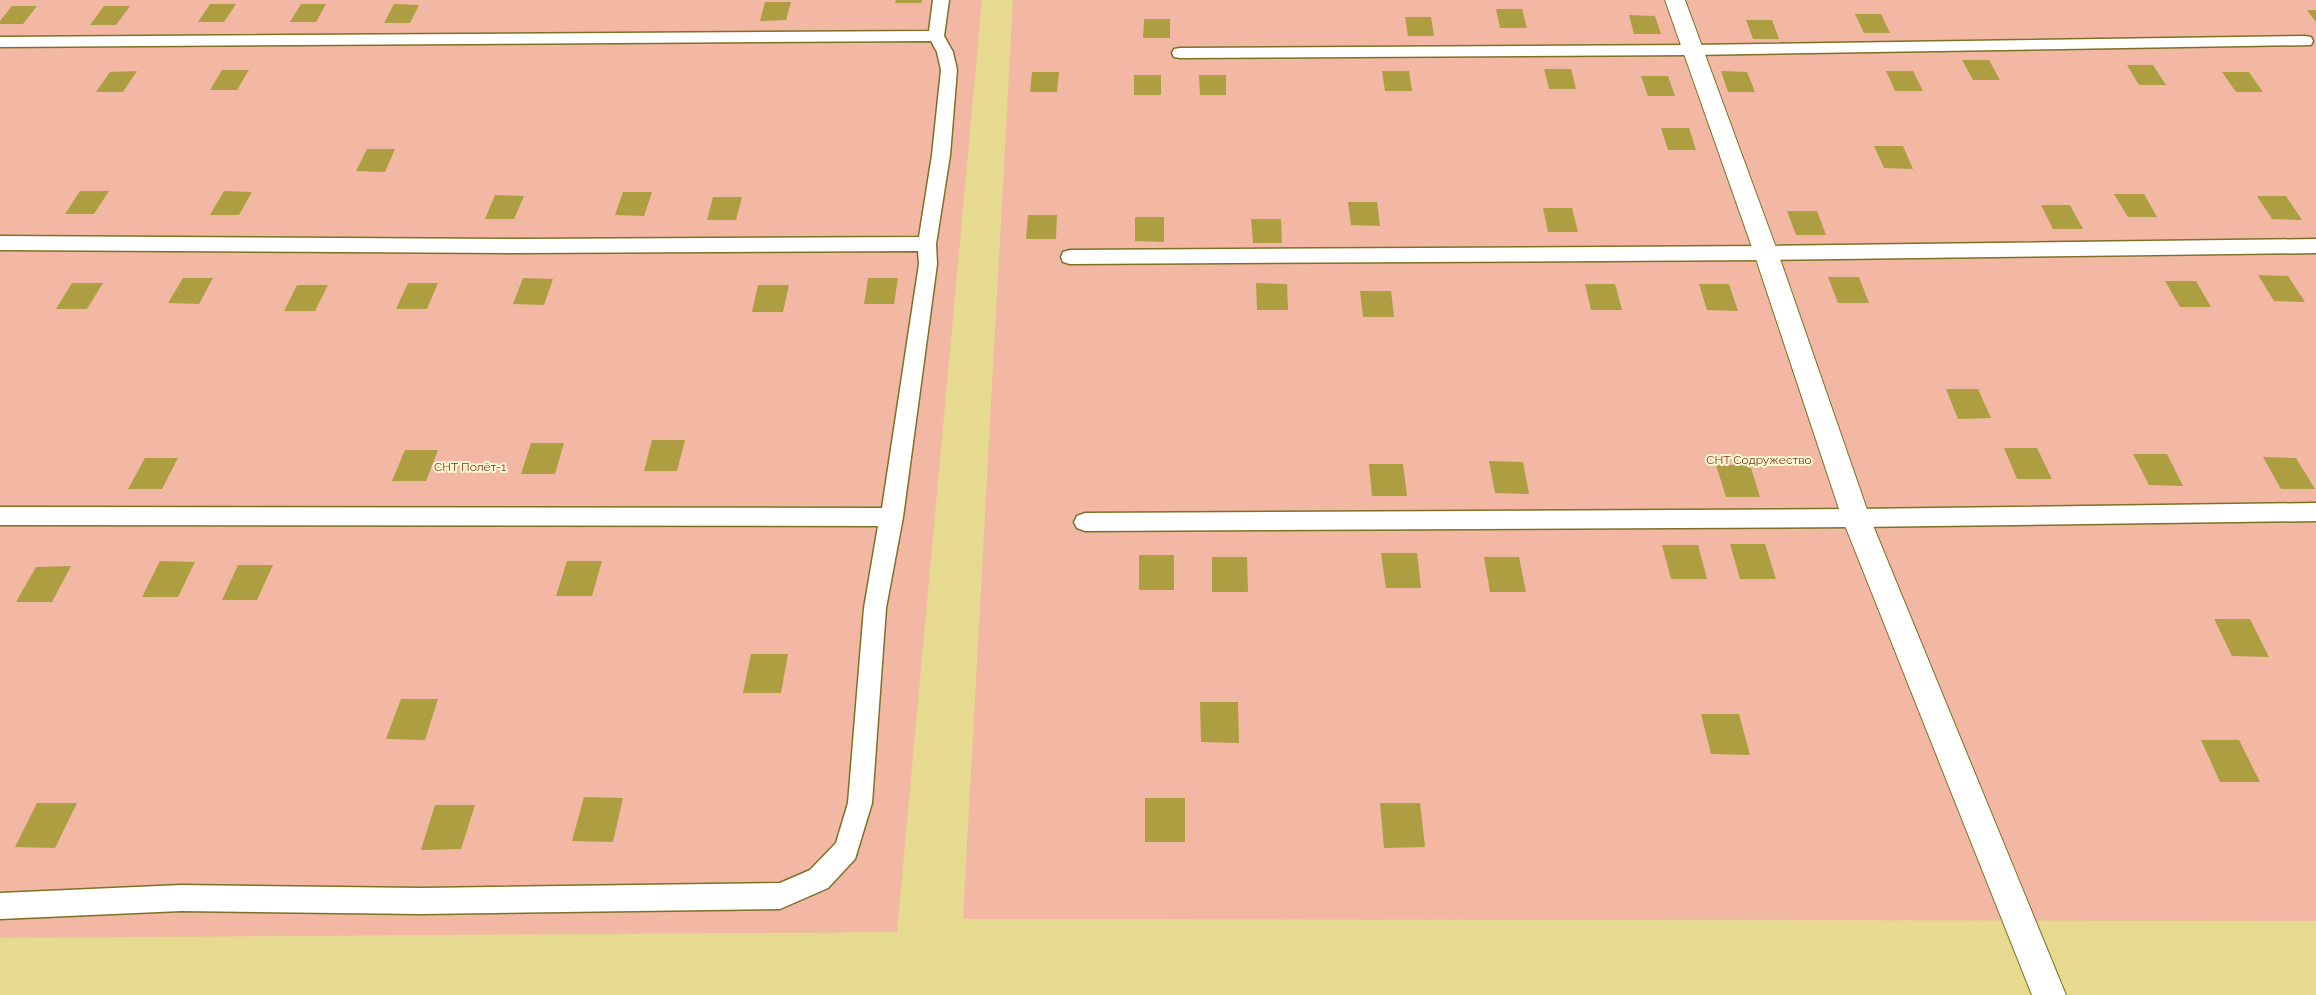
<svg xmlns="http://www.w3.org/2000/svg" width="2316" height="995" font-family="Raleway,sans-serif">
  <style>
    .green { fill: #f3b8a3 }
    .building { fill: #ac9e41 }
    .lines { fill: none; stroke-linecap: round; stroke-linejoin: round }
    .lane-casing { stroke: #7c7125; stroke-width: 3 }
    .street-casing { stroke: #7c7125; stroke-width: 2 }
    .lane { fill: #fff; fill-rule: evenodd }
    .street { fill: #fff; fill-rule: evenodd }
    .labels { text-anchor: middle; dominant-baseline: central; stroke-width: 4; stroke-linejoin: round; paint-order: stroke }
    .park-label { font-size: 12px; fill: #813314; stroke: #fffad5 }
  </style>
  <rect width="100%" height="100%" fill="#e5da8f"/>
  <path class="green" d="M0 0H982L897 932 0 938Z
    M1013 0H2316V921L963 919Z"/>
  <path class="building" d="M896 0H922L921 3H895Z
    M765 2H791L786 20 760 21Z
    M210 4H236L224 22H198Z
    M301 4H326L316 22H290Z
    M394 4 419 5 410 23H384Z
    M12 6H37L23 24H0V21Z
    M104 6H130L116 25H90Z
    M1496 9H1522L1527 28H1500Z
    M2307 10H2316V22Z
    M1855 14H1881L1890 33H1864Z
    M1629 15 1655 16 1661 34H1634Z
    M1405 17H1431L1434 36H1408Z
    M1144 19H1170V38H1143Z
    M1746 20H1772L1779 39H1753Z
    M1962 60H1989L2000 80H1973Z
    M2127 65H2153L2166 85H2139Z
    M1544 69H1571L1576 89H1549Z
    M222 70H249L237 90H210Z
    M137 71 123 92H96L110 72Z
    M1382 71H1409L1412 91H1385Z
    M1721 71 1747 72 1755 92H1728Z
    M1886 71H1913L1923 91H1895Z
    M1032 72H1059L1057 92H1030Z
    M2222 72H2249L2263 92H2236Z
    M1134 75H1161V95H1134Z
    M1199 75H1226V95H1200Z
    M1641 76H1668L1675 96H1648Z
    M1661 128H1689L1696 150H1668Z
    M1874 146H1903L1913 169 1884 168Z
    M367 149H395L385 172 356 171Z
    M80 191H109L94 214H65Z
    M224 191 252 192 239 215H210Z
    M623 192H652L644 216 615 215Z
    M2114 194H2144L2157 217H2128Z
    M495 195 524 196 514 219H485Z
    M2257 196H2286L2302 220 2272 219Z
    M713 197H742L736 220H707Z
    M1348 202H1377L1380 226 1351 225Z
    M2041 205H2070L2083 229H2053Z
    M1543 208H1572L1578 232H1548Z
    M1787 211H1817L1826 235H1796Z
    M1028 215H1057L1056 239H1026Z
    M1135 217H1164V242L1135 241Z
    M1251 219H1281L1282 243H1253Z
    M2258 275 2288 276 2305 302 2274 301Z
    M1828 277H1859L1869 303H1838Z
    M183 278H213L199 304 168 303Z
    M523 278 553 279 544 305 513 304Z
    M868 278H898L894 304H864Z
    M2165 281H2196L2211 307H2180Z
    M72 283H103L87 309H56Z
    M408 283H438L427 309H396Z
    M1256 283 1287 284 1288 310H1257Z
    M1585 284H1615L1622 310H1591Z
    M1699 284H1729L1738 311 1707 310Z
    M297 285H328L315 311H284Z
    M758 285H789L783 312H752Z
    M1360 291H1391L1394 317H1363Z
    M1946 389H1978L1991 418 1958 419Z
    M652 440H685L677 471H644Z
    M531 443H564L555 474H521Z
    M2004 448H2037L2052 479H2017Z
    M405 450H438L426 481H392Z
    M2133 454H2167L2183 486 2149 485Z
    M2263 457 2296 458 2315 489H2281Z
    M145 458H178L162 489H128Z
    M1489 461 1523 462 1529 494 1495 493Z
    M1369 464H1403L1407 496H1372Z
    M1716 465H1750L1760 497H1726Z
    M1730 544H1765L1776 579H1740Z
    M1662 545H1698L1707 579H1671Z
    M1381 553H1417L1421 588H1386Z
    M1139 555H1174V590H1139Z
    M1212 557H1247L1248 592H1212Z
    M1484 557H1519L1526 592H1490Z
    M160 561 195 562 178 597H142Z
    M567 561H602L592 596H556Z
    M238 565H273L257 600H222Z
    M71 566 52 602H16L36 567Z
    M2214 619H2250L2269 657 2232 656Z
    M751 654H788L781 693H743Z
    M401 699H438L425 740 386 739Z
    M1200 702H1238L1239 743 1201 742Z
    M1701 714H1739L1750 755 1711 754Z
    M2201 740H2239L2260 782H2220Z
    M584 797 623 798 613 842 572 841Z
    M1145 798H1185V842H1145Z
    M37 803H77L55 848 15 847Z
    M1380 803H1420L1425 847 1384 848Z
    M435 805H475L461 849 421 850Z"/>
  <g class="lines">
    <g class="lane-casing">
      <path id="lane" d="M933 0H949L944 36 953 52 957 70 950 155 936 244 937 264 903 517 886 608 872 803 855 859 828 888 780 909 422 914 181 911 0 919V893L181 885 422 888 780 883 810 870 836 843 848 803 864 608 878 526 0 525V507L882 508 919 264 918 251 520 253 0 250V236L520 239 919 237 932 155 941 70 937 52 931 41 0 47V37L929 31Z
        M2305 36 2311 37 2313 41 2311 45 1692 55 1180 58 1174 57 1172 53 1174 49 1180 48 1692 45Z
        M2316 239V253L1766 260 1070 264 1063 262 1061 257 1063 252 1070 250 1766 246Z
        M2316 503V521L1856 527 1085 531 1077 528 1074 522 1077 516 1085 513 1856 509Z"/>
    </g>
    <g class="street-casing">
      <path id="street" d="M1665 0H1685L1778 253 1870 518 2066 995H2032L1842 518 1754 253Z"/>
    </g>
    <use href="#lane" class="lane"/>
    <use href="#street" class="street"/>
  </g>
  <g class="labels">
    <g class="park-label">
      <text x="1759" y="460">СНТ Содружество</text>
      <text x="470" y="467">СНТ Полёт-1</text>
    </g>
  </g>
</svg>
